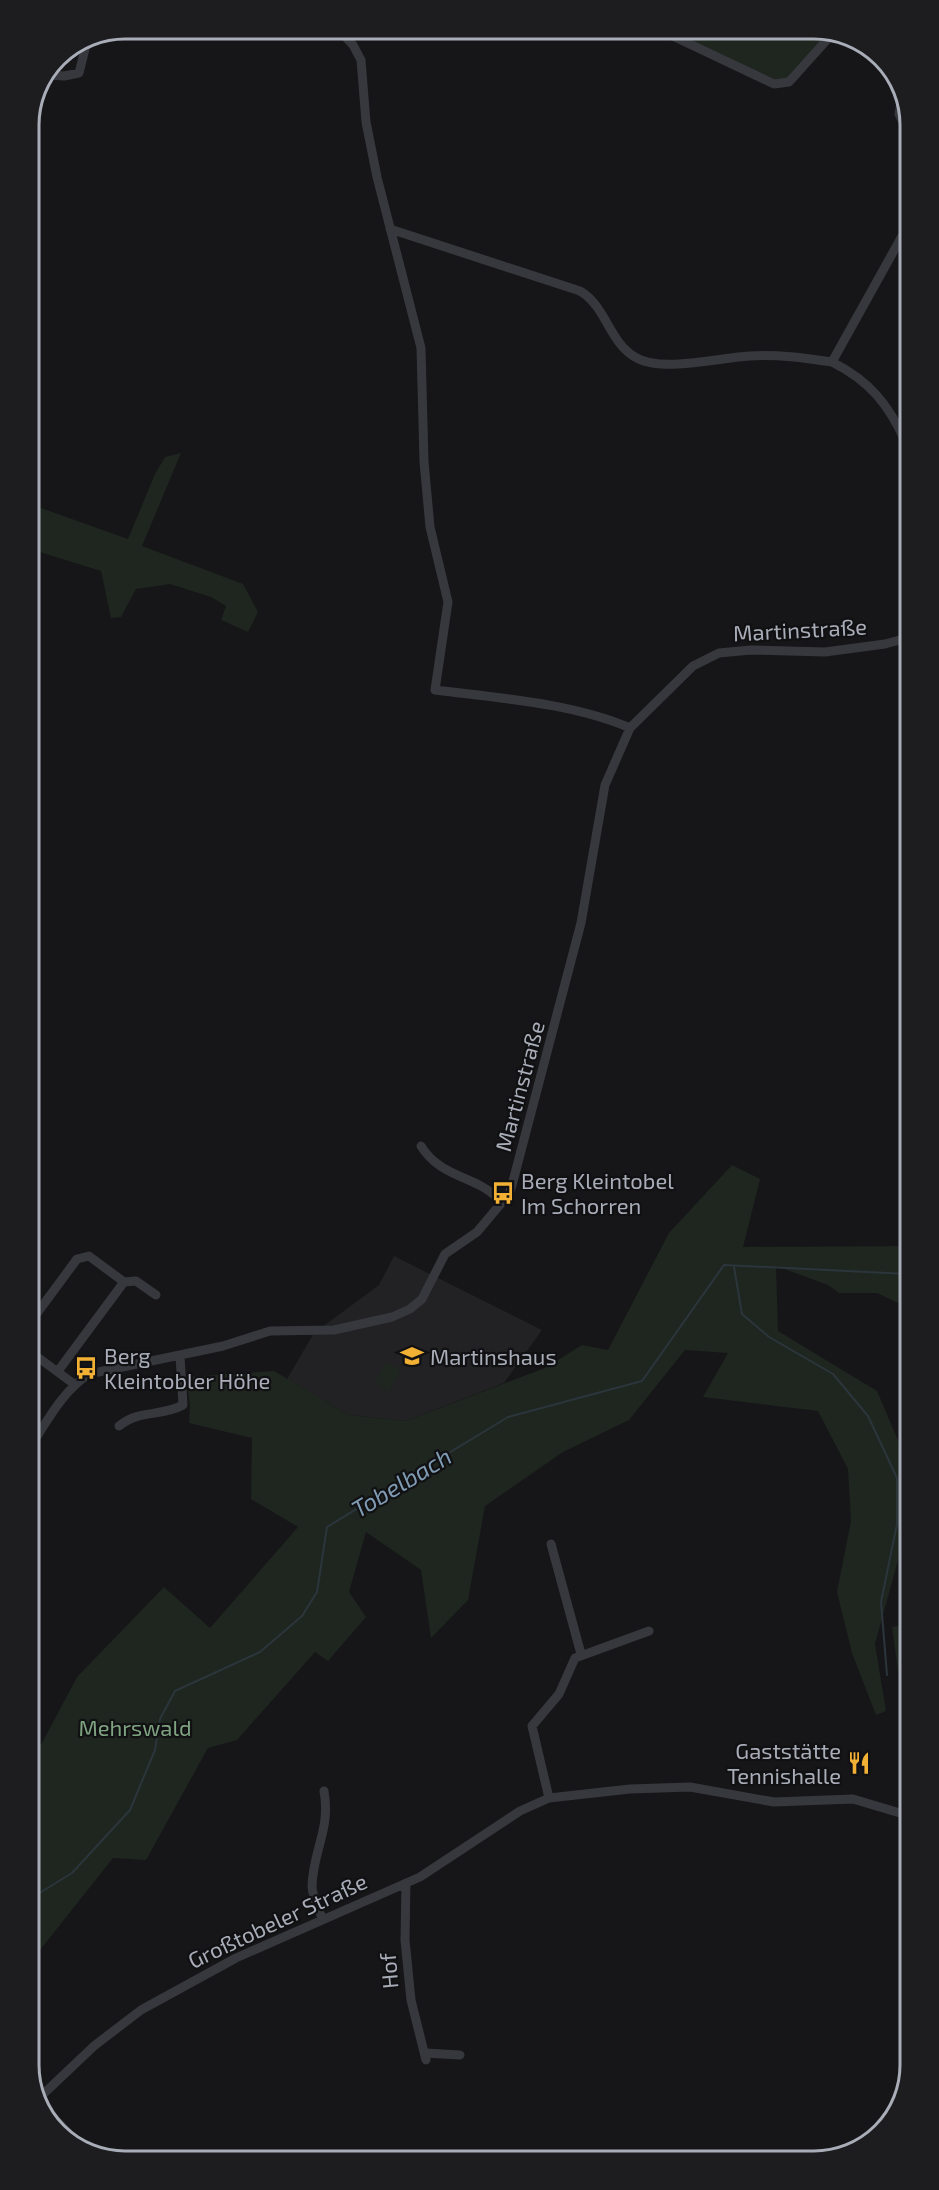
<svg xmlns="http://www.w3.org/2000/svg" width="939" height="2190" font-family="'Exo 2',sans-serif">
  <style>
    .built { fill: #222225 }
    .green { fill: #1e261f }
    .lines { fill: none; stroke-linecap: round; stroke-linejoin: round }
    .stream { stroke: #2c353c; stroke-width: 2 }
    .street { stroke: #37383d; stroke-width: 9 }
    .labels { text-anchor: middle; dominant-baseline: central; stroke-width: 4.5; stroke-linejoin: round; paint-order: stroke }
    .street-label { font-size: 22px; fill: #a8adb8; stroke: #111113 }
    .poi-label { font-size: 22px; fill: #a8adb8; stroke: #111113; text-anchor: start }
    .park-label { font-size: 22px; fill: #7fa381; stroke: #111113 }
    .water-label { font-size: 24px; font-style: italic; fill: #7f9bb3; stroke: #111113 }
    .rim { fill: none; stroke: #a8adb8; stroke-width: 3 }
  </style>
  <rect width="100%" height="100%" fill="#161618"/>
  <path class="built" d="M394 1256 542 1330 504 1383 406 1421 349 1415 287 1379 314 1333 379 1285Z"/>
  <path class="green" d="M659 29H821L833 33 789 82 774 84Z
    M181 453 142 546 243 584 258 612 248 632 221 620 226 606 211 597 170 584 136 589 121 617 111 618 101 571 30 549V504L128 539 155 474 165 457Z
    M732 1165 760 1179 743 1247 908 1246 909 1308 877 1293H839L828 1285 776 1266 778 1331 877 1391 909 1466 905 1535 875 1644 886 1711 876 1715 852 1653 837 1592 851 1521 848 1469 818 1411 703 1397 728 1353 685 1350 629 1420 563 1452 485 1506 468 1600 431 1638 421 1570 366 1532 349 1592 366 1617 328 1661 315 1652 237 1740 208 1748 146 1860 113 1858 33 1959V1750L42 1743 77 1677 164 1587 210 1628 298 1527 251 1499 252 1438 189 1423 190 1406 186 1377 274 1371 349 1415 406 1421 545 1368 582 1345 608 1350 669 1233Z
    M386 1362 401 1370 389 1391 374 1383Z
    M909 1624 910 1714 904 1715 892 1627Z"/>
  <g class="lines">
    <path class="stream" d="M734 1267 742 1314 769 1337 833 1374 868 1416 897 1478V1524L881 1602 887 1675
      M33 1897 72 1873 130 1810 155 1750 160 1719 175 1691 260 1652 302 1616 317 1592 327 1527 508 1417 642 1381 724 1265 908 1274"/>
    <path class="street" d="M338 29 353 45 361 60 366 122 377 177 421 348 424 462 430 527 448 602 435 690C498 698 572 703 630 728
      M658 29 774 84 789 82 833 33
      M48 75 64 76 79 73 86 45
      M903 91 899 114 906 128
      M390 229 580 291C606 306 609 342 635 357 660 373 719 358 749 356 777 354 805 358 832 362
      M906 229 832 362C870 381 889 405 906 443
      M421 1146C435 1169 457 1174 479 1185 488 1189 495 1196 503 1202
      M124 1282 136 1281 156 1295
      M32 1320 77 1259 89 1256 124 1282 58 1371
      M32 1353 74 1384
      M119 1426C140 1409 161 1417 183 1405L180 1356
      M32 1444C49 1418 63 1391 89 1374L223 1346 270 1331 334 1330 392 1317 410 1309 422 1299 445 1254 477 1232 509 1194 512 1185 581 923 605 785 630 728 693 666 719 653 751 650 825 652 885 644 907 638
      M551 1544 581 1654
      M549 1798 532 1726 559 1694 575 1658 649 1631
      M406 1883 405 1940 411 2000 426 2060
      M322 1918C318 1908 312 1896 312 1886 313 1850 331 1829 324 1791
      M425 2053 460 2055
      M37 2100 94 2046 141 2010 236 1958 420 1877 520 1811 549 1798 630 1789 690 1787 774 1802 853 1799 910 1816
      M38 2102 83 2148"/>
  </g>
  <defs>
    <g id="bus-bare" transform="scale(1.8)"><path d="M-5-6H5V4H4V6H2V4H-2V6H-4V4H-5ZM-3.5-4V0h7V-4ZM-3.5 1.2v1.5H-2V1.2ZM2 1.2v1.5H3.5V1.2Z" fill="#f2b134" stroke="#111113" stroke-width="2.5" paint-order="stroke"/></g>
    <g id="school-bare" transform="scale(1.8)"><path d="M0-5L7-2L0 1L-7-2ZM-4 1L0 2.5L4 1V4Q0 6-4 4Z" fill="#f2b134" stroke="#111113" stroke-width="2.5" paint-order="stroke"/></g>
    <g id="restaurant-bare" transform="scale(1.8)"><path d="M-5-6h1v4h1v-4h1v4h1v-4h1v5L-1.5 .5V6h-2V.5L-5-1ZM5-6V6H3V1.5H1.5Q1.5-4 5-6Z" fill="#f2b134" stroke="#111113" stroke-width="2.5" paint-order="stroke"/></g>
  </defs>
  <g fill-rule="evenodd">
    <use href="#bus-bare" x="503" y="1193"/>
    <use href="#school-bare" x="412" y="1356"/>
    <use href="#bus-bare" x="86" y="1368"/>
    <use href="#restaurant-bare" x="859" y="1763"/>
  </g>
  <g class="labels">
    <g class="street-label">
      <text transform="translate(800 629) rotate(-3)">Martinstraße</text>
      <text transform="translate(519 1086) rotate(-75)">Martinstraße</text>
      <text transform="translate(277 1920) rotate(-25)">Großtobeler Straße</text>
      <text transform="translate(388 1971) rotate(-95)">Hof</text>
    </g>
    <g class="poi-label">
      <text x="521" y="1180">Berg Kleintobel<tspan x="521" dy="25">Im Schorren</tspan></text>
      <text x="104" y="1355">Berg<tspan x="104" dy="25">Kleintobler Höhe</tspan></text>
      <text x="430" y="1356">Martinshaus</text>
      <text x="841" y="1750" text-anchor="end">Gaststätte<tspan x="841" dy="25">Tennishalle</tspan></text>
    </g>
    <g class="park-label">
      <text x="135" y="1727">Mehrswald</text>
    </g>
    <g class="water-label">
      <text transform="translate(401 1482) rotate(-31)">Tobelbach</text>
    </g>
  </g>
  <path d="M0 0H939V2190H0ZM125 39H814A86 86 0 0 1 900 125V2065A86 86 0 0 1 814 2151H125A86 86 0 0 1 39 2065V125A86 86 0 0 1 125 39Z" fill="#1d1d20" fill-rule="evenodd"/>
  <path class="rim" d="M125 39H814A86 86 0 0 1 900 125V2065A86 86 0 0 1 814 2151H125A86 86 0 0 1 39 2065V125A86 86 0 0 1 125 39Z"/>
</svg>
